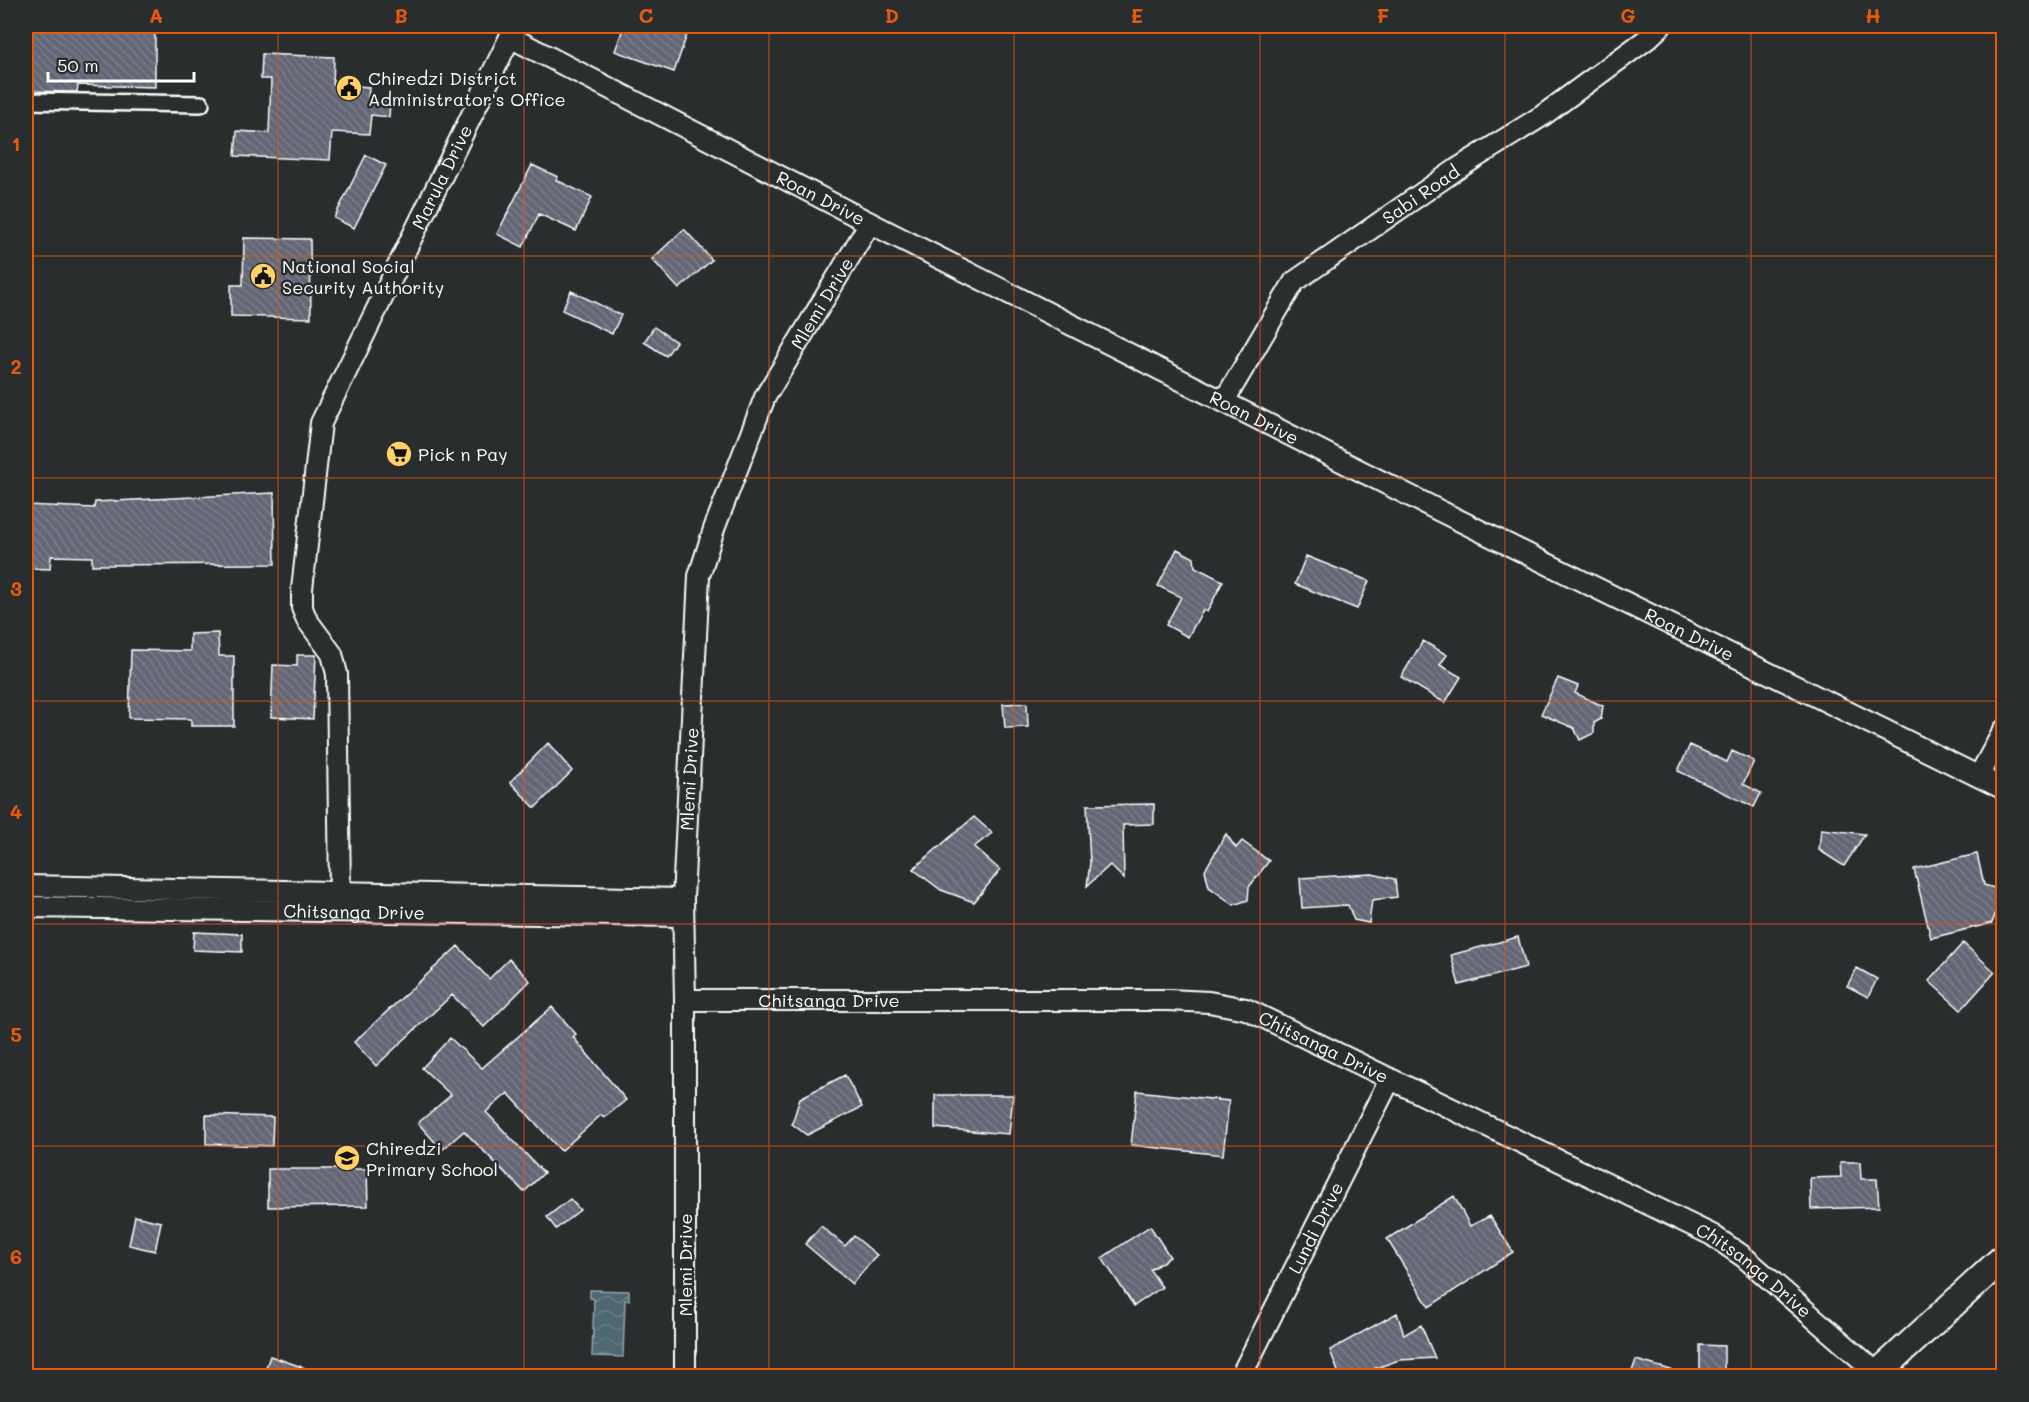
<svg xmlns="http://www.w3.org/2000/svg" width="2029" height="1402" font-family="Mali,sans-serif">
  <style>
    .water { fill: url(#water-waves); stroke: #95a4ab; stroke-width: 1.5 }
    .building { fill: url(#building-back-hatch); stroke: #fff; stroke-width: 1.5 }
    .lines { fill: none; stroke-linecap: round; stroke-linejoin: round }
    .pedestrian-casing { stroke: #fff; stroke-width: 20 }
    .minor-casing { stroke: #fff; stroke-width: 24 }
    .tertiary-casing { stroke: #fff; stroke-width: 30 }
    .pedestrian { stroke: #2a2d2e; stroke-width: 15 }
    .minor { stroke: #2a2d2e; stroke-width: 20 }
    .tertiary { stroke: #2a2d2e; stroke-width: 26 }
    .grid { fill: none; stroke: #e8590c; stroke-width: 1.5; stroke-opacity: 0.55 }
    .labels { text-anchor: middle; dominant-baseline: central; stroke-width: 5; stroke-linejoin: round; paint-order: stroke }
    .poi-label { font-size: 18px; fill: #fff; stroke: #2a2d2e; text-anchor: start }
    .street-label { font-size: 18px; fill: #fff; stroke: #2a2d2e }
    .neatline { fill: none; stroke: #e8590c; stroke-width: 2 }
    .grid-label { font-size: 20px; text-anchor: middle; font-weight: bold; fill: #e8590c }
  </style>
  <defs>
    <pattern id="water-waves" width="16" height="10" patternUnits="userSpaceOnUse" patternTransform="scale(1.5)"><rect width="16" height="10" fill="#4e6873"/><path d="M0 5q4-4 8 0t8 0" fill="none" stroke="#697f88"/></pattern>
    <pattern id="building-back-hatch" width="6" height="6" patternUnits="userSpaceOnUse" patternTransform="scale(1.5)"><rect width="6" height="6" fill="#636675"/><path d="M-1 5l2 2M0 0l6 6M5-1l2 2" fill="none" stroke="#7a7d8a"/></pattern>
  </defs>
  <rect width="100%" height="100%" fill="#2a2d2e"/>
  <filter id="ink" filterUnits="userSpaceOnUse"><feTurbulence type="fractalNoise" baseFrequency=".0167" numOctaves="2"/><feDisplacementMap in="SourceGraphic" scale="12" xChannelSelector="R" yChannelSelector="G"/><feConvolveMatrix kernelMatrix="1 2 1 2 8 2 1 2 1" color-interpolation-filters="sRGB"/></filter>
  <g filter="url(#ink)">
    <path class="water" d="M590 1290 629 1291V1300H625L623 1357 592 1356 594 1299 590 1298Z"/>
    <path class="building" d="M26 26H75L81 31 155 33V87L78 85 77 92 26 91Z
      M624 26H690L674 72 615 51Z
      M262 54 334 57 333 84 369 87 368 100 390 102 389 117 371 115 369 134 332 132 330 160 235 156 237 131 269 133 271 79H261Z
      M366 155 386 165 354 228 334 218Z
      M532 165 558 177 556 180 592 197 576 231 539 214 523 247 497 234Z
      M684 229 712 260 679 289 652 259Z
      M244 238 310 239 311 318 231 316V285H243Z
      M571 291 621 315 612 334 562 310Z
      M654 327 676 342 666 356 644 342Z
      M274 493 275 564 92 565V557L51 556 50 569 26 568V505L94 508 95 502Z
      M1177 549 1194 558 1195 567 1223 581 1207 612 1203 610 1188 637 1166 625 1181 597 1158 586Z
      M1306 556 1369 581 1357 609 1295 584Z
      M218 633 219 656H234V726H191V719L129 718 131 650 190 651V634Z
      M1423 641 1447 655 1440 665 1461 677 1445 703 1401 677Z
      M297 655H316L313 719 271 717 273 665 297 666Z
      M1558 678 1578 686 1575 693 1603 706 1601 719 1594 723V733L1580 740 1574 728 1541 714Z
      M1027 703 1028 727 1005 728 1003 704Z
      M548 743 572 771 535 808 510 782Z
      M1690 745 1727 762 1732 751 1754 761 1743 784 1761 793 1754 807 1678 771Z
      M1154 804V824L1123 825 1124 879 1110 865 1087 886 1090 863 1087 805Z
      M974 817 992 833 974 847 1000 870 974 902 941 890 913 869Z
      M1821 829 1865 834 1844 866 1819 850Z
      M1226 834 1236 848 1242 841 1269 861 1249 887 1248 900 1234 905 1209 887 1205 870Z
      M1977 854 1984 885 2004 891 1992 923 1931 938 1914 869Z
      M1372 874 1395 879 1397 897 1372 900 1369 923 1354 920 1348 905 1302 908 1300 878Z
      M194 932 242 934V952L193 950Z
      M1518 937 1526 967 1459 985 1451 955Z
      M1963 943 1995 972 1961 1010 1929 981Z
      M458 946 489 979 509 959 530 981 484 1027 452 995 376 1066 354 1042Z
      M1857 968 1877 979 1868 997 1847 986Z
      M552 1007 576 1034 573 1037 626 1100 604 1118 601 1115 561 1151 508 1093 486 1112 544 1173 524 1192 464 1131 442 1150 418 1123 451 1095 422 1068 450 1038 482 1068Z
      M845 1075 862 1107 807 1135 792 1124 800 1098Z
      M1137 1091 1229 1101 1223 1155 1131 1145Z
      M935 1095H1013L1009 1134 935 1128Z
      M206 1115 273 1117 272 1146 206 1144Z
      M1840 1162H1860L1861 1179H1877L1879 1207 1811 1209 1810 1178 1841 1177Z
      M268 1169H367L368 1206 268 1207Z
      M1454 1196 1470 1226 1490 1216 1513 1252 1429 1307 1387 1239Z
      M570 1199 580 1210 556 1229 547 1217Z
      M135 1216 161 1222 155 1251 129 1245Z
      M821 1226 845 1246 854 1236 877 1255 852 1284 805 1244Z
      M1150 1226 1170 1257 1150 1270 1162 1287 1134 1306 1102 1258Z
      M1397 1313 1404 1335 1421 1325 1435 1358 1399 1360 1351 1377H1340L1330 1350Z
      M1700 1345 1724 1346V1377H1700Z
      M270 1356 322 1374V1377H263Z
      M1636 1360 1678 1372 1677 1377H1630Z"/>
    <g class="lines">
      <g class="pedestrian-casing">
        <path id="pedestrian" d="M26 101 201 104"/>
      </g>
      <g class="minor-casing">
        <g id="minor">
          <path id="s1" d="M510 37 870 223 1436 509 2004 789"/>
          <path id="s2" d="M1224 401 1294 282 1457 169 1542 116 1647 39 1661 26"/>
          <path d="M1979 776 2004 730"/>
          <path d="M26 886 683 899"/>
          <path id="s3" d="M340 892 337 674 332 654 307 620 302 608V589L321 423 515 27"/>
          <path id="s4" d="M26 907 683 916"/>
          <path id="s5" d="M685 1000H1168L1209 1002 1246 1009 1712 1235 1744 1257 1877 1373"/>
          <path id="s6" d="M685 1376V1000L683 899 699 576 714 529 765 397 870 223"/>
          <path id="s7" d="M1241 1376 1390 1079"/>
        </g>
      </g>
      <g class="tertiary-casing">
        <path id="tertiary" d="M1875 1376 2004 1257"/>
      </g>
      <use href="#pedestrian" class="pedestrian"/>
      <use href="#minor" class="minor"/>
      <use href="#tertiary" class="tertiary"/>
    </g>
  </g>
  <path class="grid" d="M278 26V1376M524 26V1376M769 26V1376M1014 26V1376M1260 26V1376M1505 26V1376M1751 26V1376M26 256H2004M26 478H2004M26 701H2004M26 924H2004M26 1146H2004"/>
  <defs>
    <g id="civic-disc" transform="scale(1.35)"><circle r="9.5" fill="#ffd166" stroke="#2a2d2e"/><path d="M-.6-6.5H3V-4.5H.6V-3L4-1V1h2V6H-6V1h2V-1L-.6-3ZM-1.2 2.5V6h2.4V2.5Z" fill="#111"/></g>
    <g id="supermarket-disc" transform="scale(1.35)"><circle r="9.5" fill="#ffd166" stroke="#2a2d2e"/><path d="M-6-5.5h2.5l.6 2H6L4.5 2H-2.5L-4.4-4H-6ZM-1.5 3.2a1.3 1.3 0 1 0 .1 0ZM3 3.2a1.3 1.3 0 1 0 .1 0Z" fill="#111"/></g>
    <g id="school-disc" transform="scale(1.35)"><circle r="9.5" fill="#ffd166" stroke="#2a2d2e"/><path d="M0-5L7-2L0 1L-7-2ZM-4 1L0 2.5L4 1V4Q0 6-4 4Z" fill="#111"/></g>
  </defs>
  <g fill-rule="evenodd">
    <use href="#civic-disc" x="349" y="88"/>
    <use href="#civic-disc" x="263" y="276"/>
    <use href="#supermarket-disc" x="399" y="454"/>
    <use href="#school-disc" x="347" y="1158"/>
  </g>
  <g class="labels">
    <g class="poi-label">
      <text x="368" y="78">Chiredzi District<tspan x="368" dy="21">Administrator's Office</tspan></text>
      <text x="282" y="266">National Social<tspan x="282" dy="21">Security Authority</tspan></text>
      <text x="418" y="454">Pick n Pay</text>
      <text x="366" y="1148">Chiredzi<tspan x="366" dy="21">Primary School</tspan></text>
    </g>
    <g class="street-label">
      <text stroke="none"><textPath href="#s3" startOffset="754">Marula Drive</textPath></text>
      <text stroke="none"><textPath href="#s2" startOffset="292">Sabi Road</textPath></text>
      <text stroke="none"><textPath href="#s1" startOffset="350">Roan Drive</textPath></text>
      <text stroke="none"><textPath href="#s6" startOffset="1101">Mlemi Drive</textPath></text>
      <text stroke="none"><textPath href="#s1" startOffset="836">Roan Drive</textPath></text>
      <text stroke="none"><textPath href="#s1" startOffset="1322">Roan Drive</textPath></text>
      <text stroke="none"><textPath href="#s6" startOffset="597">Mlemi Drive</textPath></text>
      <text stroke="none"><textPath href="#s4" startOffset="328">Chitsanga Drive</textPath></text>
      <text stroke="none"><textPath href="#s5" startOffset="144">Chitsanga Drive</textPath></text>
      <text stroke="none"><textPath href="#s5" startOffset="648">Chitsanga Drive</textPath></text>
      <text stroke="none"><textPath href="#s7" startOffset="166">Lundi Drive</textPath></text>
      <text transform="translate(685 1265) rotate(-90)">Mlemi Drive</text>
      <text stroke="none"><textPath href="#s5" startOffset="1134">Chitsanga Drive</textPath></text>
    </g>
  </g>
  <rect width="2029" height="1402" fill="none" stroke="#2a2d2e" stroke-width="66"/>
  <path d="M48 72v9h146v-9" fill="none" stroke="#ffffff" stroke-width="3"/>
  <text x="57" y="72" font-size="18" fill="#ffffff" stroke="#2a2d2e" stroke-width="4.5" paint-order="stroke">50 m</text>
  <rect x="33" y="33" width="1963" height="1336" class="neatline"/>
  <g class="grid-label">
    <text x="156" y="23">A</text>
    <text x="401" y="23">B</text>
    <text x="646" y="23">C</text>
    <text x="892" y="23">D</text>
    <text x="1137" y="23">E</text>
    <text x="1383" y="23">F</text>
    <text x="1628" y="23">G</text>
    <text x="1873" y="23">H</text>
    <text x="16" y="151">1</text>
    <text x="16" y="374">2</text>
    <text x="16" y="596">3</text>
    <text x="16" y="819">4</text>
    <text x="16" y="1042">5</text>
    <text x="16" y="1264">6</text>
  </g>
</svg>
